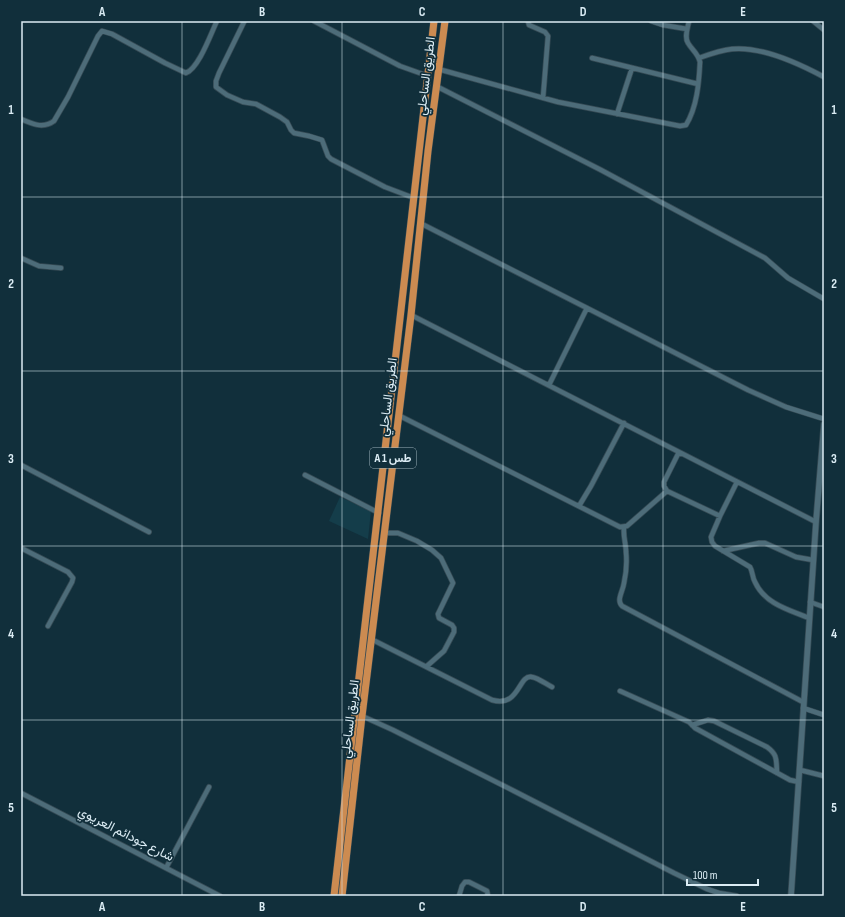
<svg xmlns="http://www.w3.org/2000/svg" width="845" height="917" font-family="'Sofia Sans Condensed',Vazirmatn,sans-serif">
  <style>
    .built { fill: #143d4a }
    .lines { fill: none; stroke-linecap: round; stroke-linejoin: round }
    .minor-casing { stroke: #354a54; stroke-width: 6 }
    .tertiary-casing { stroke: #354a54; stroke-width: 7 }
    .trunk-casing { stroke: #354a54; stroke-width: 8 }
    .minor { stroke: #4d6c79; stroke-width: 4.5 }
    .tertiary { stroke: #4d6c79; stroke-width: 5.5 }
    .trunk { stroke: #cc8b51; stroke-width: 7 }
    .grid { fill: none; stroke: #dbecf4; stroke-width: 1; stroke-opacity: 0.55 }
    .labels { text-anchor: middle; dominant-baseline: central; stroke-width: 3.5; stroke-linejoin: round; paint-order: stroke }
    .shield { fill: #112f3b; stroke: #9eb3bc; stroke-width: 1 }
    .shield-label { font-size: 12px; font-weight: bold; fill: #dbecf4 }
    .street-label { font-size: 13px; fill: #dbecf4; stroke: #112f3b }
    .neatline { fill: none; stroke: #dbecf4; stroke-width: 1.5 }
    .grid-label { font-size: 13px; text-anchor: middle; font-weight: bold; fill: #dbecf4 }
  </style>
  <rect width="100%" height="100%" fill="#112f3b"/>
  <path class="built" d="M340 497 371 511 368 539 329 521Z"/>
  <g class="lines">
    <g class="minor-casing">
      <path id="minor" d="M314 21 400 66 428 76
        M528 21 529 25 545 32 548 36 543 98
        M651 21 663 25 687 29
        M813 21 824 30
        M244 22 219 73 216 81V87L227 95 243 102 256 104 280 117 287 122 291 130 294 133 309 136 322 140 328 156 331 159 385 187 414 198
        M592 58 698 84
        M699 58C710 54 721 50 732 49 762 46 798 63 824 77
        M438 69 558 102 680 126 686 125C697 107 699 83 700 62 698 53 692 50 688 43 684 37 688 27 689 21
        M436 86 601 170 765 258 788 278 824 299
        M617 114 632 68
        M21 119C32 124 43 129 54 121L68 97 98 36 102 31 112 34 165 63 186 73C199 68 211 33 217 21
        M420 223 748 390 786 407 824 419
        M21 258 39 266 61 268
        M411 315 816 522
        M549 385 587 308
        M398 415 620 527 627 526 667 491
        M679 452 664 482V486L667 491 720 516
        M21 465 149 532
        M305 475 379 513
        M737 482 720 516 711 537 712 542 715 546 750 567C753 572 752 577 755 582 765 604 789 610 809 618
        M579 506 591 486 624 423
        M624 528C623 536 626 544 626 552 627 562 626 574 624 583 623 591 616 600 622 606L803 702
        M384 533H398L417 541 432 550 441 558 453 583 438 614 439 618 452 625 454 628V632L444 651 427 666
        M21 548 68 572 73 578 72 582 48 626
        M723 551 759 543H765L796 557 813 560
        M810 602 824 607
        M371 639 492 700C520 708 518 674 532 677 538 678 546 684 552 687
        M620 691 689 722 695 728 790 780 799 782
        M803 708 824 715
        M362 716 393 730 514 791 674 873 707 889 719 893 737 896
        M692 725 708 720 714 721 767 747C778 755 776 760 777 773
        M800 770 824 776
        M21 793 220 896
        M166 868 209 787
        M459 896 462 886 465 882H469L487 891 488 896"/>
    </g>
    <g class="tertiary-casing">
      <path id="tertiary" d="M791 896 816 522 824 424"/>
    </g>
    <g class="trunk-casing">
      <path id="trunk" d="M334 896 434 21
        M342 896 362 716 411 315 428 151 445 21"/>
    </g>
    <use href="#minor" class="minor"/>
    <use href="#tertiary" class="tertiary"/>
    <use href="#trunk" class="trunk"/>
  </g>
  <path class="grid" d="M182 21V896M342 21V896M503 21V896M663 21V896M21 197H824M21 371H824M21 546H824M21 720H824"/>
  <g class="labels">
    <rect class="shield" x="370" y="448" width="46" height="20" rx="3"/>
    <g class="shield-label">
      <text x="393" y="458">A 1 طس</text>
    </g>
    <g class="street-label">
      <text transform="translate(426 76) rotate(-83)">الطريق الساحلي</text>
      <text transform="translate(388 397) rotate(-83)">الطريق الساحلي</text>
      <text transform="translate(350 719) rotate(-83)">الطريق الساحلي</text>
      <text transform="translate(126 834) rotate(27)">شارع جودائم العريوي</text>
    </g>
  </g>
  <rect width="845" height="917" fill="none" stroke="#112f3b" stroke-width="44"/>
  <path d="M687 879v6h71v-6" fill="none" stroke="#dbecf4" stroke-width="2"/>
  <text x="693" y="879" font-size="12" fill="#dbecf4" stroke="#112f3b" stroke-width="3" paint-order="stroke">100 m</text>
  <rect x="22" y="22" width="801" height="873" class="neatline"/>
  <g class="grid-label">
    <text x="102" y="16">A</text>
    <text x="262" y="16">B</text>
    <text x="422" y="16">C</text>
    <text x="583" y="16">D</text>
    <text x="743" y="16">E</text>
    <text x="11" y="114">1</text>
    <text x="834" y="114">1</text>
    <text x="11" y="288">2</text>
    <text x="834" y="288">2</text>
    <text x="11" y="463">3</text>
    <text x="834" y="463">3</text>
    <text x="11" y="638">4</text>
    <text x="834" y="638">4</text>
    <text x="11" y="812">5</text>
    <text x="834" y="812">5</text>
    <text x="102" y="911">A</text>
    <text x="262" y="911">B</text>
    <text x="422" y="911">C</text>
    <text x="583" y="911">D</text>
    <text x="743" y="911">E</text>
  </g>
</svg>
